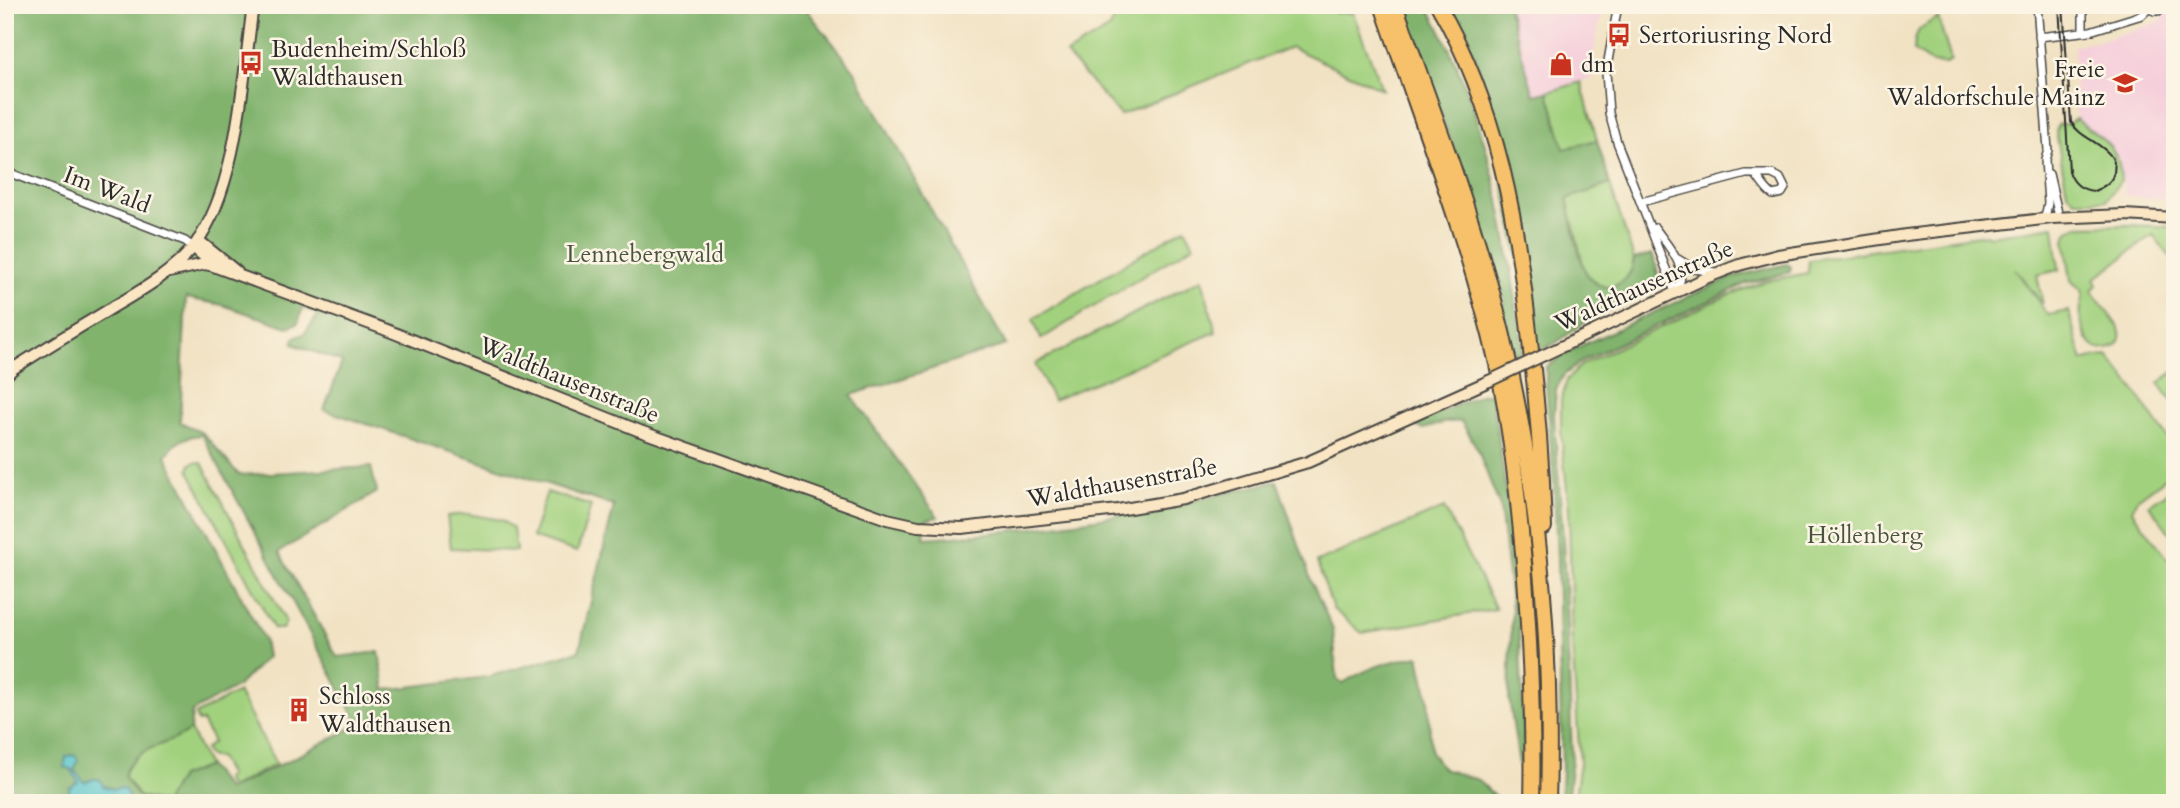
<svg xmlns="http://www.w3.org/2000/svg" width="2180" height="808" font-family="Cardo,serif">
  <style>
    .built { fill: #f5cfdb }
    .green { fill: #a2d17e; stroke: #667e54; stroke-width: 2 }
    .forest { fill: #81b36d; stroke: #566f4c; stroke-width: 2; fill-rule: evenodd }
    .water { fill: #57c4cc; stroke: #41787c; stroke-width: 2 }
    .lines { fill: none; stroke-linecap: round; stroke-linejoin: round }
    .street-casing { stroke: #494642; stroke-width: 10 }
    .secondary-casing { stroke: #494642; stroke-width: 14 }
    .highway-casing { stroke: #494642; stroke-width: 18 }
    .street { stroke: #fff; stroke-width: 7 }
    .secondary { stroke: #fbe6c4; stroke-width: 10 }
    .highway { stroke: #f6c16b; stroke-width: 14 }
    .tram { stroke: #2b2b2b; stroke-width: 2 }
    .secondary-bridge-casing { stroke: #494642; stroke-width: 14; stroke-linecap: butt }
    .secondary-bridge { stroke: #fbe6c4; stroke-width: 10 }
    .labels { text-anchor: middle; dominant-baseline: central; stroke-width: 5; stroke-linejoin: round; paint-order: stroke }
    .poi-label { font-size: 24px; fill: #2b2b2b; stroke: #fcf5e5; text-anchor: start }
    .street-label { font-size: 24px; fill: #2b2b2b; stroke: #fcf5e5 }
    .park-label { font-size: 24px; fill: #495440; stroke: #fcf5e5 }
  </style>
  <rect width="100%" height="100%" fill="#fcf5e5"/>
  <filter id="ink" filterUnits="userSpaceOnUse"><feTurbulence type="fractalNoise" baseFrequency=".0143" numOctaves="2"/><feDisplacementMap in="SourceGraphic" scale="14" xChannelSelector="R" yChannelSelector="G"/><feConvolveMatrix kernelMatrix="1 2 1 2 8 2 1 2 1" color-interpolation-filters="sRGB"/></filter>
  <filter id="wash" filterUnits="userSpaceOnUse"><feTurbulence type="fractalNoise" baseFrequency=".00686" numOctaves="4" result="noise"/><feDisplacementMap in="SourceGraphic" scale="28" xChannelSelector="R" yChannelSelector="G"/><feGaussianBlur stdDeviation="1.57" result="paint"/><feColorMatrix in="noise" values="0 0 0 0 0 0 0 0 0 0 0 0 0 0 0 0 0 1.4 0 .05"/><feComposite in="paint" operator="in"/></filter>
  <g filter="url(#wash)">
    <rect width="100%" height="100%" fill="#f1e2c3"/>
    <path class="built" d="M1507 5H1604L1594 50 1592 78 1534 95Z
      M2175 5V200L2125 196 2120 162 2115 152 2109 144 2076 119 2074 46 2095 42 2158 23 2169 8Z
      M5 65 15 76 5 106Z"/>
    <path class="green" d="M1121 5H1330L1335 13H1353L1382 89 1291 47 1120 115 1066 54 1110 28Z
      M1938 18 1951 60 1946 64 1932 63 1914 51C1915 29 1919 28 1938 18Z
      M1581 82 1597 140 1564 149 1548 92Z
      M2076 119C2100 137 2121 147 2121 180L2106 200H2075L2067 192 2056 132 2059 124H2068Z
      M1610 184 1634 259 1632 269 1625 280 1611 288 1597 285 1585 272 1567 198Z
      M2129 225 2175 227V263L2153 235 2094 279 2097 285 2092 291C2099 303 2116 320 2120 332 2124 349 2099 355 2090 343 2083 334 2079 318 2081 307 2082 302 2084 295 2082 291 2080 287 2073 284 2071 280L2065 240 2067 233 2071 229 2078 226Z
      M2054 226 2059 270 2037 275 2043 304 2015 269 2048 315 2068 311 2083 361 2096 357 2108 356 2131 385 2175 449V471L2136 500 2132 511 2175 568V803H1574L1580 763 1572 641 1569 510 1561 432V400L1567 380 1581 365 1726 296 1766 281 1808 273 1809 260 1986 234 1990 236Z
      M1185 228 1194 245 1041 339 1033 319Z
      M1202 279 1216 332 1053 400 1035 364Z
      M2175 371V405L2159 383Z
      M195 462 202 463 286 622 282 629H274L189 471 191 464Z
      M2175 487V540L2149 505Z
      M547 492 591 506 577 552 532 537Z
      M1444 508 1496 609 1362 633 1333 609 1317 562Z
      M467 514 501 520 513 528 516 551 451 548 447 516Z
      M238 692 276 764 230 788 225 779 229 776 219 757C212 758 207 757 205 749L213 742 202 721 198 722 195 715Z
      M190 730 208 766 180 777 164 803 138 796 124 776C135 743 166 749 190 730Z"/>
    <path class="forest" d="M5 5H803L854 70 1006 345 851 395 938 517 926 520 924 538C1045 531 1159 511 1277 481L1312 583 1333 630 1337 679 1343 683C1369 667 1390 661 1419 656L1428 698 1431 752 1443 769 1478 780 1502 803H164L180 777 208 766 228 790 288 761 359 724 202 435C185 436 175 442 166 456L264 640 267 657 238 686 192 712 190 730C166 749 135 743 124 776L138 796 158 803H5V147L7 142 5 139V106L15 76 5 65ZM186 298 223 305 288 327 298 323 303 308 319 314 304 334 294 338 293 344 342 362 324 410 614 506 579 651 487 677 385 690 379 652 337 657 279 552 377 492 371 467 239 475 203 433 180 422Z
      M1402 5H1427C1461 65 1483 130 1498 196 1509 247 1515 300 1523 351L1515 355 1502 310 1505 302 1478 211 1465 182Z
      M1448 5H1507L1534 95 1548 92 1564 149 1597 140 1610 184 1567 199C1573 221 1576 249 1585 270 1590 282 1604 291 1616 285 1628 279 1632 272 1634 259L1652 254C1657 268 1662 277 1651 288L1588 320 1554 344 1537 351 1480 70 1460 25Z
      M1787 264 1791 267 1790 272 1745 284 1582 361 1564 375 1556 389 1554 416 1563 539 1570 697 1572 759 1567 803H1560L1562 770 1557 557 1554 484 1546 382V367L1574 349 1703 290 1733 277Z
      M1483 394H1491C1513 516 1522 640 1524 763L1519 764 1509 698 1512 608 1500 507 1477 448 1461 421 1447 422 1423 429 1412 424Z"/>
    <path class="water" d="M72 755 76 756 78 761 74 770 84 782 94 779H100L103 786 113 789 123 788 129 796 124 800V803H70L69 788 78 782 71 769 64 767 66 757Z"/>
  </g>
  <g filter="url(#ink)">
    <g class="lines">
      <g class="street-casing">
        <path id="street" d="M1618 5 1606 72 1609 113 1617 142 1675 292
          M2037 5 2048 150 2045 160 2048 203 2045 218
          M2147 6C2153 13 2161 13 2166 5
          M2083 32V5
          M2039 37 2090 31 2142 15 2149 8
          M5 171 185 241 193 247
          M2049 174 2059 217
          M1641 202 1746 174H1755C1761 181 1765 190 1773 195L1782 193 1785 188 1780 178 1772 174H1755
          M1655 228C1667 245 1691 269 1676 290
          M1678 259 1694 269 1715 272"/>
      </g>
      <g class="secondary-casing">
        <path id="secondary" d="M198 240 237 272
          M193 247 216 267 384 329 640 431 887 519 918 526 962 528 1118 510 1183 499 1308 462 1489 381
          M169 272 205 264 214 266
          M1544 355 1708 277 1739 265 1778 255 1906 235 2052 218 2124 215 2175 218
          M5 376 14 368C44 349 75 330 105 312 136 293 171 275 194 246 238 189 243 76 253 5"/>
      </g>
      <g class="highway-casing">
        <path id="highway" d="M1382 5C1422 124 1469 242 1497 364 1511 430 1518 497 1524 564 1530 644 1534 723 1532 803
          M1395 5C1429 100 1465 194 1492 292 1536 458 1553 632 1548 803
          M1438 5C1498 108 1518 224 1530 341 1537 403 1542 465 1544 527"/>
      </g>
      <use href="#street" class="street"/>
      <use href="#secondary" class="secondary"/>
      <use href="#highway" class="highway"/>
      <path class="tram" d="M2059 5 2069 171C2073 184 2081 190 2094 191 2102 188 2108 185 2112 178 2126 148 2081 142 2071 122L2063 5"/>
      <g class="secondary-bridge-casing">
        <path id="secondary-bridge" d="M1489 381 1544 355"/>
      </g>
      <use href="#secondary-bridge" class="secondary-bridge"/>
    </g>
  </g>
  <defs>
    <g id="bus-bare" transform="scale(1.89)"><path d="M-5-6H5V4H4V6H2V4H-2V6H-4V4H-5ZM-3.5-4V0h7V-4ZM-3.5 1.2v1.5H-2V1.2ZM2 1.2v1.5H3.5V1.2Z" fill="#c8321e" stroke="#fcf5e5" stroke-width="2.5" paint-order="stroke"/></g>
    <g id="shop-bare" transform="scale(1.89)"><path d="M-5-2.5h2.3a2.7 3.5 0 0 1 5.4 0H5L5.5 6h-11ZM-1.5-2.5h3a1.5 2.3 0 0 0-3 0Z" fill="#c8321e" stroke="#fcf5e5" stroke-width="2.5" paint-order="stroke"/></g>
    <g id="school-bare" transform="scale(1.89)"><path d="M0-5L7-2L0 1L-7-2ZM-4 1L0 2.5L4 1V4Q0 6-4 4Z" fill="#c8321e" stroke="#fcf5e5" stroke-width="2.5" paint-order="stroke"/></g>
    <g id="building-bare" transform="scale(1.89)"><path d="M-4-6H4V6H1V3H-1V6H-4ZM-2.5-4.3h1.7v1.8h-1.7ZM.8-4.3h1.7v1.8H.8ZM-2.5-1h1.7V.8h-1.7ZM.8-1h1.7V.8H.8Z" fill="#c8321e" stroke="#fcf5e5" stroke-width="2.5" paint-order="stroke"/></g>
  </defs>
  <g fill-rule="evenodd">
    <use href="#bus-bare" x="1619" y="35"/>
    <use href="#bus-bare" x="251" y="63"/>
    <use href="#shop-bare" x="1561" y="64"/>
    <use href="#school-bare" x="2125" y="83"/>
    <use href="#building-bare" x="299" y="710"/>
  </g>
  <g class="labels">
    <g class="poi-label">
      <text x="1639" y="35">Sertoriusring Nord</text>
      <text x="271" y="49">Budenheim/Schloß<tspan x="271" dy="28">Waldthausen</tspan></text>
      <text x="1581" y="64">dm</text>
      <text x="2105" y="69" text-anchor="end">Freie<tspan x="2105" dy="28">Waldorfschule Mainz</tspan></text>
      <text x="319" y="696">Schloss<tspan x="319" dy="28">Waldthausen</tspan></text>
    </g>
    <g class="street-label">
      <text transform="translate(107 190) rotate(21)">Im Wald</text>
      <text transform="translate(1644 286) rotate(-24)">Waldthausenstraße</text>
      <text transform="translate(569 380) rotate(22)">Waldthausenstraße</text>
      <text transform="translate(1122 483) rotate(-10)">Waldthausenstraße</text>
    </g>
    <g class="park-label">
      <text x="645" y="254">Lennebergwald</text>
      <text x="1865" y="535">Höllenberg</text>
    </g>
  </g>
  <rect width="2180" height="808" fill="none" stroke="#fcf5e5" stroke-width="28"/>
</svg>
